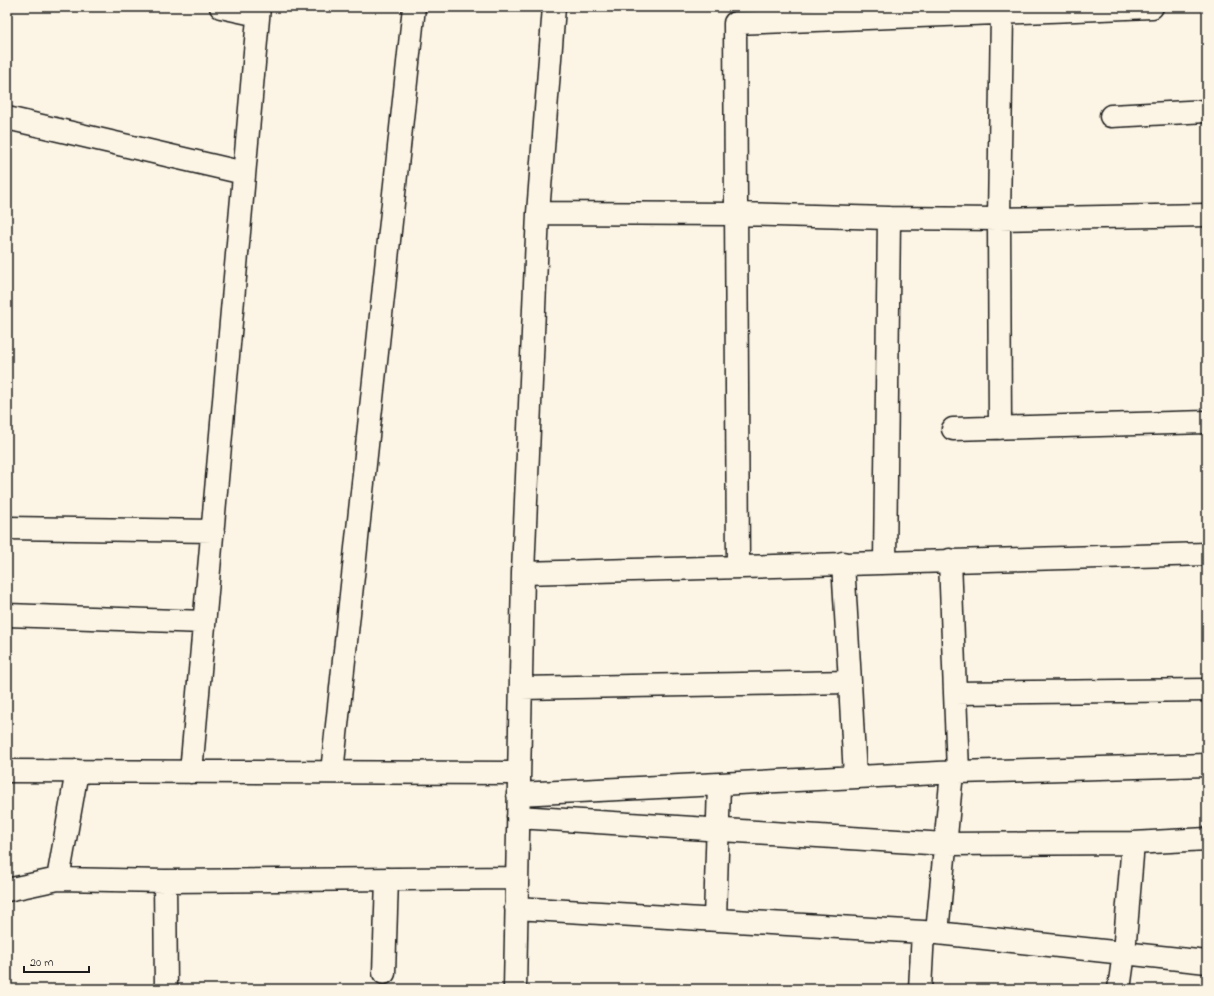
<svg xmlns="http://www.w3.org/2000/svg" width="1214" height="996" font-family="'Indie Flower',sans-serif">
  <style>
    .lines { fill: none; stroke-linecap: round; stroke-linejoin: round }
    .minor-casing { stroke: #1c1c1c; stroke-width: 25 }
    .minor { stroke: #fcf5e5; stroke-width: 22 }
  </style>
  <rect width="100%" height="100%" fill="#fcf5e5"/>
  <filter id="ink" filterUnits="userSpaceOnUse"><feTurbulence type="fractalNoise" baseFrequency=".025" numOctaves="2"/><feDisplacementMap in="SourceGraphic" scale="8" xChannelSelector="R" yChannelSelector="G"/><feConvolveMatrix kernelMatrix="1 2 1 2 8 2 1 2 1" color-interpolation-filters="sRGB"/></filter>
  <g filter="url(#ink)">
    <g class="lines">
      <g class="minor-casing">
        <path id="minor" d="M221 7 258 15
          M1111 116 1207 111
          M7 118 244 173
          M538 213 736 214 889 218
          M1000 428 999 219 1002 13
          M953 429 1207 422
          M7 528 213 531
          M950 560 958 772
          M885 562 889 218 999 219 1207 215
          M738 567 735 23 1152 7
          M523 573 1207 554
          M7 615 204 622
          M850 682 855 777
          M521 688 850 682 843 563
          M955 693 1207 690
          M7 771 519 773
          M77 771 58 879 165 881 517 878
          M191 772 259 7
          M332 772 414 7
          M518 794 958 772 1207 765
          M518 817 945 844 1133 843 1207 839
          M165 881 166 989
          M7 890 58 879
          M516 908 923 932
          M715 919 719 784
          M937 933 1207 962
          M384 973 387 879
          M515 989 523 573 538 213 554 7
          M920 989 923 932 937 933 952 772
          M1119 989 1124 953 1133 843"/>
      </g>
      <use href="#minor" class="minor"/>
    </g>
  </g>
  <rect width="1214" height="996" fill="none" stroke="#fcf5e5" stroke-width="24"/>
  <rect x="12" y="12" width="1190" height="972" fill="none" stroke="#1c1c1c" stroke-width="1.5" filter="url(#ink)"/>
  <path d="M24 966v6h65v-6" fill="none" stroke="#1c1c1c" stroke-width="2"/>
  <text x="30" y="966" font-size="12" fill="#1c1c1c" stroke="#fcf5e5" stroke-width="3" paint-order="stroke">20 m</text>
</svg>
